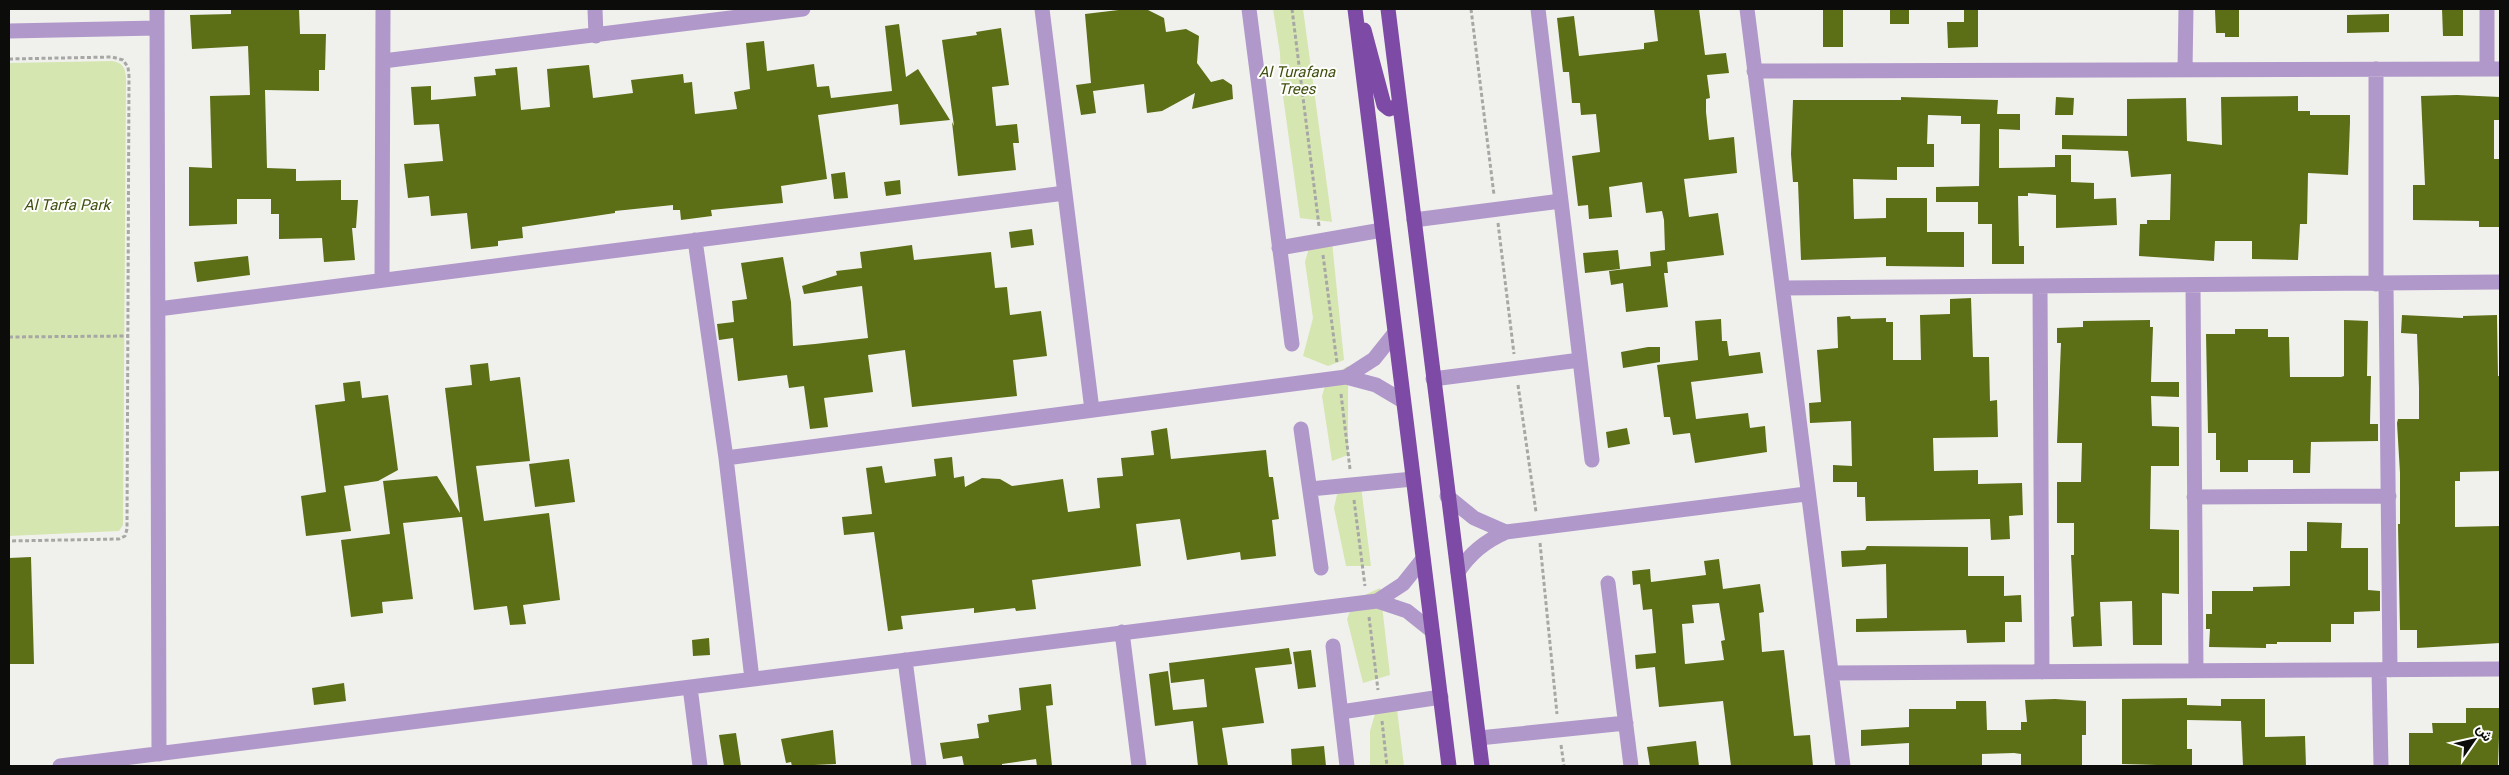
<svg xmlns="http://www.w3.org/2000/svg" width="2509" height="775" font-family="Georgia,Vazirmatn,serif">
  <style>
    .green { fill: #d6e6b0 }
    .building { fill: #5c6e16; fill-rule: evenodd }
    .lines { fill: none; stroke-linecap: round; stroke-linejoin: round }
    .path { stroke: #a7a8a5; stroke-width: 3; stroke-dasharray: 4 2.5; stroke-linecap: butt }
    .minor { stroke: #b198ca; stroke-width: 15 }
    .major { stroke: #7d4aa5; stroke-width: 15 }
    .labels { text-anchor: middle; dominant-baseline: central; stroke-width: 4; stroke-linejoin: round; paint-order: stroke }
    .park-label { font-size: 15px; font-style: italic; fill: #414f11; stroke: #fdfefb }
  </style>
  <rect width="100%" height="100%" fill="#f0f1ed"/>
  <path class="green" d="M1273 9H1303L1332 222 1300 218 1281 82 1280 53Z
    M112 61C123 63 125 67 126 78L123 525 119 531 9 536V63Z
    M1331 232 1344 360 1328 366 1303 356 1313 318 1305 262 1310 244Z
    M1348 366V455L1332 461 1322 396 1327 379Z
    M1360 478 1371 566H1346L1334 508 1338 490Z
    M1380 588 1390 675 1363 683 1347 619 1354 600Z
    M1396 701 1404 766H1370V731L1375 714Z"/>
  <path class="building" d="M231 9H299L300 34H326L325 70H319V91L265 90 267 168 296 169V181L341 180V200H358L356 228H352L355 260 324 262 322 238 279 239V214H271V199H237V224L189 226V167L212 168 210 96 250 95 248 46 192 49 190 15 231 14Z
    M1127 9H1146L1164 18 1166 32 1186 29 1199 36 1197 63 1211 82 1223 79 1232 85 1233 99 1192 109 1195 93 1162 111 1147 113 1144 84 1093 91 1096 113 1081 115 1076 85 1091 83 1085 14Z
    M1654 9H1699L1705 55 1726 53 1729 73 1707 75 1710 98 1706 99V112L1709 140 1734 137 1737 173 1684 179 1689 217 1718 213 1724 255 1667 262 1668 273H1664L1668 307 1626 312 1623 283 1611 285 1609 271 1651 266 1650 252 1665 250 1664 220 1662 211 1646 213 1642 182 1609 187 1612 217 1589 219 1588 205 1578 206 1572 156 1600 152 1596 114 1581 115 1580 103H1572L1569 72H1563L1557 18 1574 16 1579 56 1644 49V43L1658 41Z
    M1823 9H1843V47H1823Z
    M1890 9H1909V24H1890Z
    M1964 9H1978V47L1948 48 1947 22H1964Z
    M2442 9H2463V36H2443Z
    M2215 10H2239V37H2225V33H2216Z
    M2389 14V32L2347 33V15Z
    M899 24 906 77 918 69 950 120 900 125 898 104 818 115 827 179 781 186 783 203 711 210 712 216 681 220 680 210H673V205L615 211V213L522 227 523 238 498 241V246L471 249 467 213 431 216 429 196 408 198 404 164 443 161 439 124 414 125 411 87 431 86V100L476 96 474 77 496 75 495 69 517 67 521 110 550 107 547 69 589 65 593 98 633 93 631 80 683 74 684 83 692 82 695 114 737 109 734 92 750 89 746 43 764 41 767 71 814 64 817 87 829 86 831 98 892 91 885 26Z
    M1001 28 1009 85 992 87 996 126 1017 124 1019 143H1013L1016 170 958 176 952 122 954 126 942 40 977 35 976 32Z
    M2457 95 2500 97V120H2494V159H2500V227H2479V221L2413 220V185H2425L2421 96Z
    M2298 96V111H2310V115H2350V122L2348 175 2308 173 2307 224H2300L2298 260 2252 259V241H2215L2214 261 2139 256 2140 224H2147V220H2170L2171 174 2131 177 2128 151 2062 149V135L2127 136V99L2186 98 2187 141 2222 145 2221 97Z
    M1901 97 1998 100 1997 114H2020V130L1999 129V168L2055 167V155H2071V182L2094 183V199L2116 198 2117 225 2056 228V195L2028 193V196H2018L2019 246H2024V264H1992V224H1978V202H1936V187L1979 186 1980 124H1961V116L1928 115 1927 144H1934V167H1897V180L1853 179 1854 219 1886 218V198H1927V232H1964V267L1886 266V257L1801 260 1798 182H1793L1791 154 1793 100H1901Z
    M2056 97 2074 98 2073 115H2055Z
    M845 172 848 198 834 199 831 174Z
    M900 180 901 194 886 196 884 182Z
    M1032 229 1034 245 1011 248 1009 232Z
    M912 245 914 260 991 252 995 288 1007 287 1010 315 1041 311 1047 356 1013 360 1017 396 912 407 905 350 868 355 873 392 824 398 828 427 810 429 804 386 789 388 787 375 738 381 733 338 719 340 717 324 734 322 732 301 747 299 741 263 783 257 791 302 793 346 815 344 868 338 862 286 804 294 802 286 837 275 836 271 862 268 860 252Z
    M1618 250 1620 269 1585 273 1583 253Z
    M248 256 250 275 197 282 194 262Z
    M1971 298 1973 357H1989L1990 401 1997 400 1998 437 1933 438 1934 471 1978 470V484L2022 483 2023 515 2009 516 2010 539 1991 540 1990 519 1866 521 1865 497H1857V482H1833V465L1852 466 1851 421 1810 423 1809 403 1821 402 1817 350 1838 348 1837 317 1850 316 1851 319 1886 318V322H1893V360H1921L1920 315 1950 314V299Z
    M2402 315 2463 318V316L2497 315 2498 376H2500V471L2460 472V481H2455V527L2500 526V643L2417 648V630H2400L2398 524H2400V473L2397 423 2398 419H2419V388L2417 334 2401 333Z
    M1721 319 1722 341H1727L1729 356 1760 352 1763 373 1691 382 1696 419 1748 413 1750 428 1765 426 1767 452 1695 463 1690 433 1673 435 1670 417H1664L1657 365 1698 360 1695 321Z
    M2150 320V327H2153L2151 382H2179V397L2151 396 2152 426 2179 427V466H2151L2150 529 2179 530V594L2162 593V645H2133L2132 601 2100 602 2102 646 2073 647 2071 617 2074 616 2071 555H2074V523H2057V482H2081L2082 443H2057L2061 343H2057V328L2083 327V321Z
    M2344 320 2368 321 2367 376H2371L2370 424H2378V441L2311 442 2310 473H2293V460H2248V472H2220V460H2216V433H2208L2206 334H2235V329H2268V337H2289L2290 377H2341L2344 376Z
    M1648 347H1660V362L1623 368 1621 352Z
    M488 363 490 381 520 377 530 461 476 466 484 521 549 513 560 600 523 605 526 624 510 625 507 606 474 610 462 517H460L403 523 413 599 382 602 383 613 351 617 341 540 390 534 383 481 437 476 460 513 445 388 472 385 470 365Z
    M360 381 362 398 388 395 398 470 378 481 344 486 351 531 306 536 301 496 326 492 315 405 345 401 343 383Z
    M1167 428 1171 459 1266 450 1269 477H1273L1279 519 1272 520 1276 556 1241 560 1240 552 1187 560 1180 519 1136 524 1141 566 1032 580 1036 609 1016 611 1015 608 974 613V608L901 616 903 629 888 631 874 532 844 535 842 517 872 514 866 468 882 466 885 483 936 476 934 459 952 457 954 478 964 476 965 487 982 478 1000 479 1012 486 1063 479 1068 512 1100 508 1097 478 1123 476 1121 458 1154 455 1151 431Z
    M1627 428 1630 444 1608 448 1606 432Z
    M569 459 575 502 535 507 529 464Z
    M2307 522 2342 523 2341 548H2368V590L2380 591V611L2354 612V624H2331V642H2277V644H2266V648L2209 647 2210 629H2206V614H2212V591H2253V587L2290 586V551H2307Z
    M1867 546 1968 547V576H2004V596L2021 595 2022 622H2005V642L1967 643 1966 630 1856 632V619L1887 618 1886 564 1842 567 1841 551 1865 550Z
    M31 557 34 664H9V558Z
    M1719 559 1723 589 1760 584 1764 612 1759 613 1762 652 1784 650 1794 736 1810 735 1813 766H1731L1723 701 1659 707 1655 667 1636 669 1635 655 1656 653 1652 609 1643 610 1640 584 1633 585 1632 571 1650 569 1651 582 1706 575 1704 561ZM1719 603 1725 640 1721 641 1724 660 1685 664 1682 624 1694 623 1692 605Z
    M709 638 710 655 693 656 692 640Z
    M1289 648 1292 664 1255 668 1264 723 1222 728 1228 766H1198L1193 721 1155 726 1149 674 1168 671 1173 710 1207 707 1204 679 1171 683 1169 663Z
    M1311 650 1316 687 1298 689 1293 652Z
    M344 683 346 701 314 705 312 688Z
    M1051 684 1053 705 1046 706 1052 766H1037L1036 759 1002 764V766H964L962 756 943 759 940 743 979 738 977 724 989 722 988 715 1021 710 1019 688Z
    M2187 698V705L2221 706V699H2265V737L2305 736 2306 766H2243L2241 721 2187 720V749H2192V766L2122 764V699Z
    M2055 699 2086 701V735H2082V766H2021V754L2014 753 1982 754V766H1909V743L1861 746V730L1909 727V709H1956V701H1986L1987 730H2021V722H2027L2025 700Z
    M2466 708H2500L2498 766 2409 765V733H2433L2432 723H2466Z
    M833 730 836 764 792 766 791 762 786 763 781 739Z
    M736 733 741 766H724L719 735Z
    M1696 741 1699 766H1650L1647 747Z
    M1324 746 1326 766H1292L1291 749Z"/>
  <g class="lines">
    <path class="path" d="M1292 9 1319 226
      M1471 9 1494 195
      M9 59 112 57 123 60 128 67 129 76 127 529 125 536 119 539 9 541
      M1498 223 1514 354
      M1323 255 1337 363
      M9 337 128 336
      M1518 385 1536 512
      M1341 394 1350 469
      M1354 500 1365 586
      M1540 543 1557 714
      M1369 617 1378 690
      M1382 721 1387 766
      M1561 745 1564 766"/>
    <path class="minor" d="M157 9 159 754
      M595 9 596 36
      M1042 9 1092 410
      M1249 9 1292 344
      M1538 9 1592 460
      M1747 9 1843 766
      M2487 9V69
      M9 31 157 28
      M383 61 803 9
      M2185 70 2186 9
      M1754 71 2500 69
      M1414 220 1561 201
      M695 240 726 458 752 679
      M1279 248 1382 230
      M382 280 383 9
      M2376 284V69
      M2386 284 2390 670
      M2040 286 2042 672
      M2193 286 2196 671
      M1783 288 2500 282
      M158 309 1065 193
      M1346 377 1374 359 1394 334
      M1433 379 1580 360
      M1301 429 1321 568
      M726 458 1346 377 1376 385 1403 401
      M1310 489 1413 479
      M1447 496 1474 518 1506 532
      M2194 497 2389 496
      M1458 572C1470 553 1485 541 1506 532L1806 494
      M1608 583 1631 766
      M1377 601 1407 611 1432 631
      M1122 632 1139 766
      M1333 646 1347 766
      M905 660 919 766
      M2379 670 2381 766
      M1831 673 2500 669
      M690 687 700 766
      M1341 712 1441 697
      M1479 738 1626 723
      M60 766 1377 601 1403 584 1423 559"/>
    <path class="major" d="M1355 9 1449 766
      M1388 9 1482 766
      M1364 30 1384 105 1389 109 1400 105"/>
  </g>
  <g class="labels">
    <g class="park-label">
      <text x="1297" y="73">Al Turafana<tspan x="1297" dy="17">Trees</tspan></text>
      <text x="67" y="206">Al Tarfa Park</text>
    </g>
  </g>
  <rect width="2509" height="775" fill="none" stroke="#0c0d0b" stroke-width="20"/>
  <g transform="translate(2474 740) rotate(56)" stroke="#fdfefb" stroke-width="4" paint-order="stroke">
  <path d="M0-4L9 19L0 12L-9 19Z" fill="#0c0d0b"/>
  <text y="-8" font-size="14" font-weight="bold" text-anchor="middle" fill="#0c0d0b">ش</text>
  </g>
</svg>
